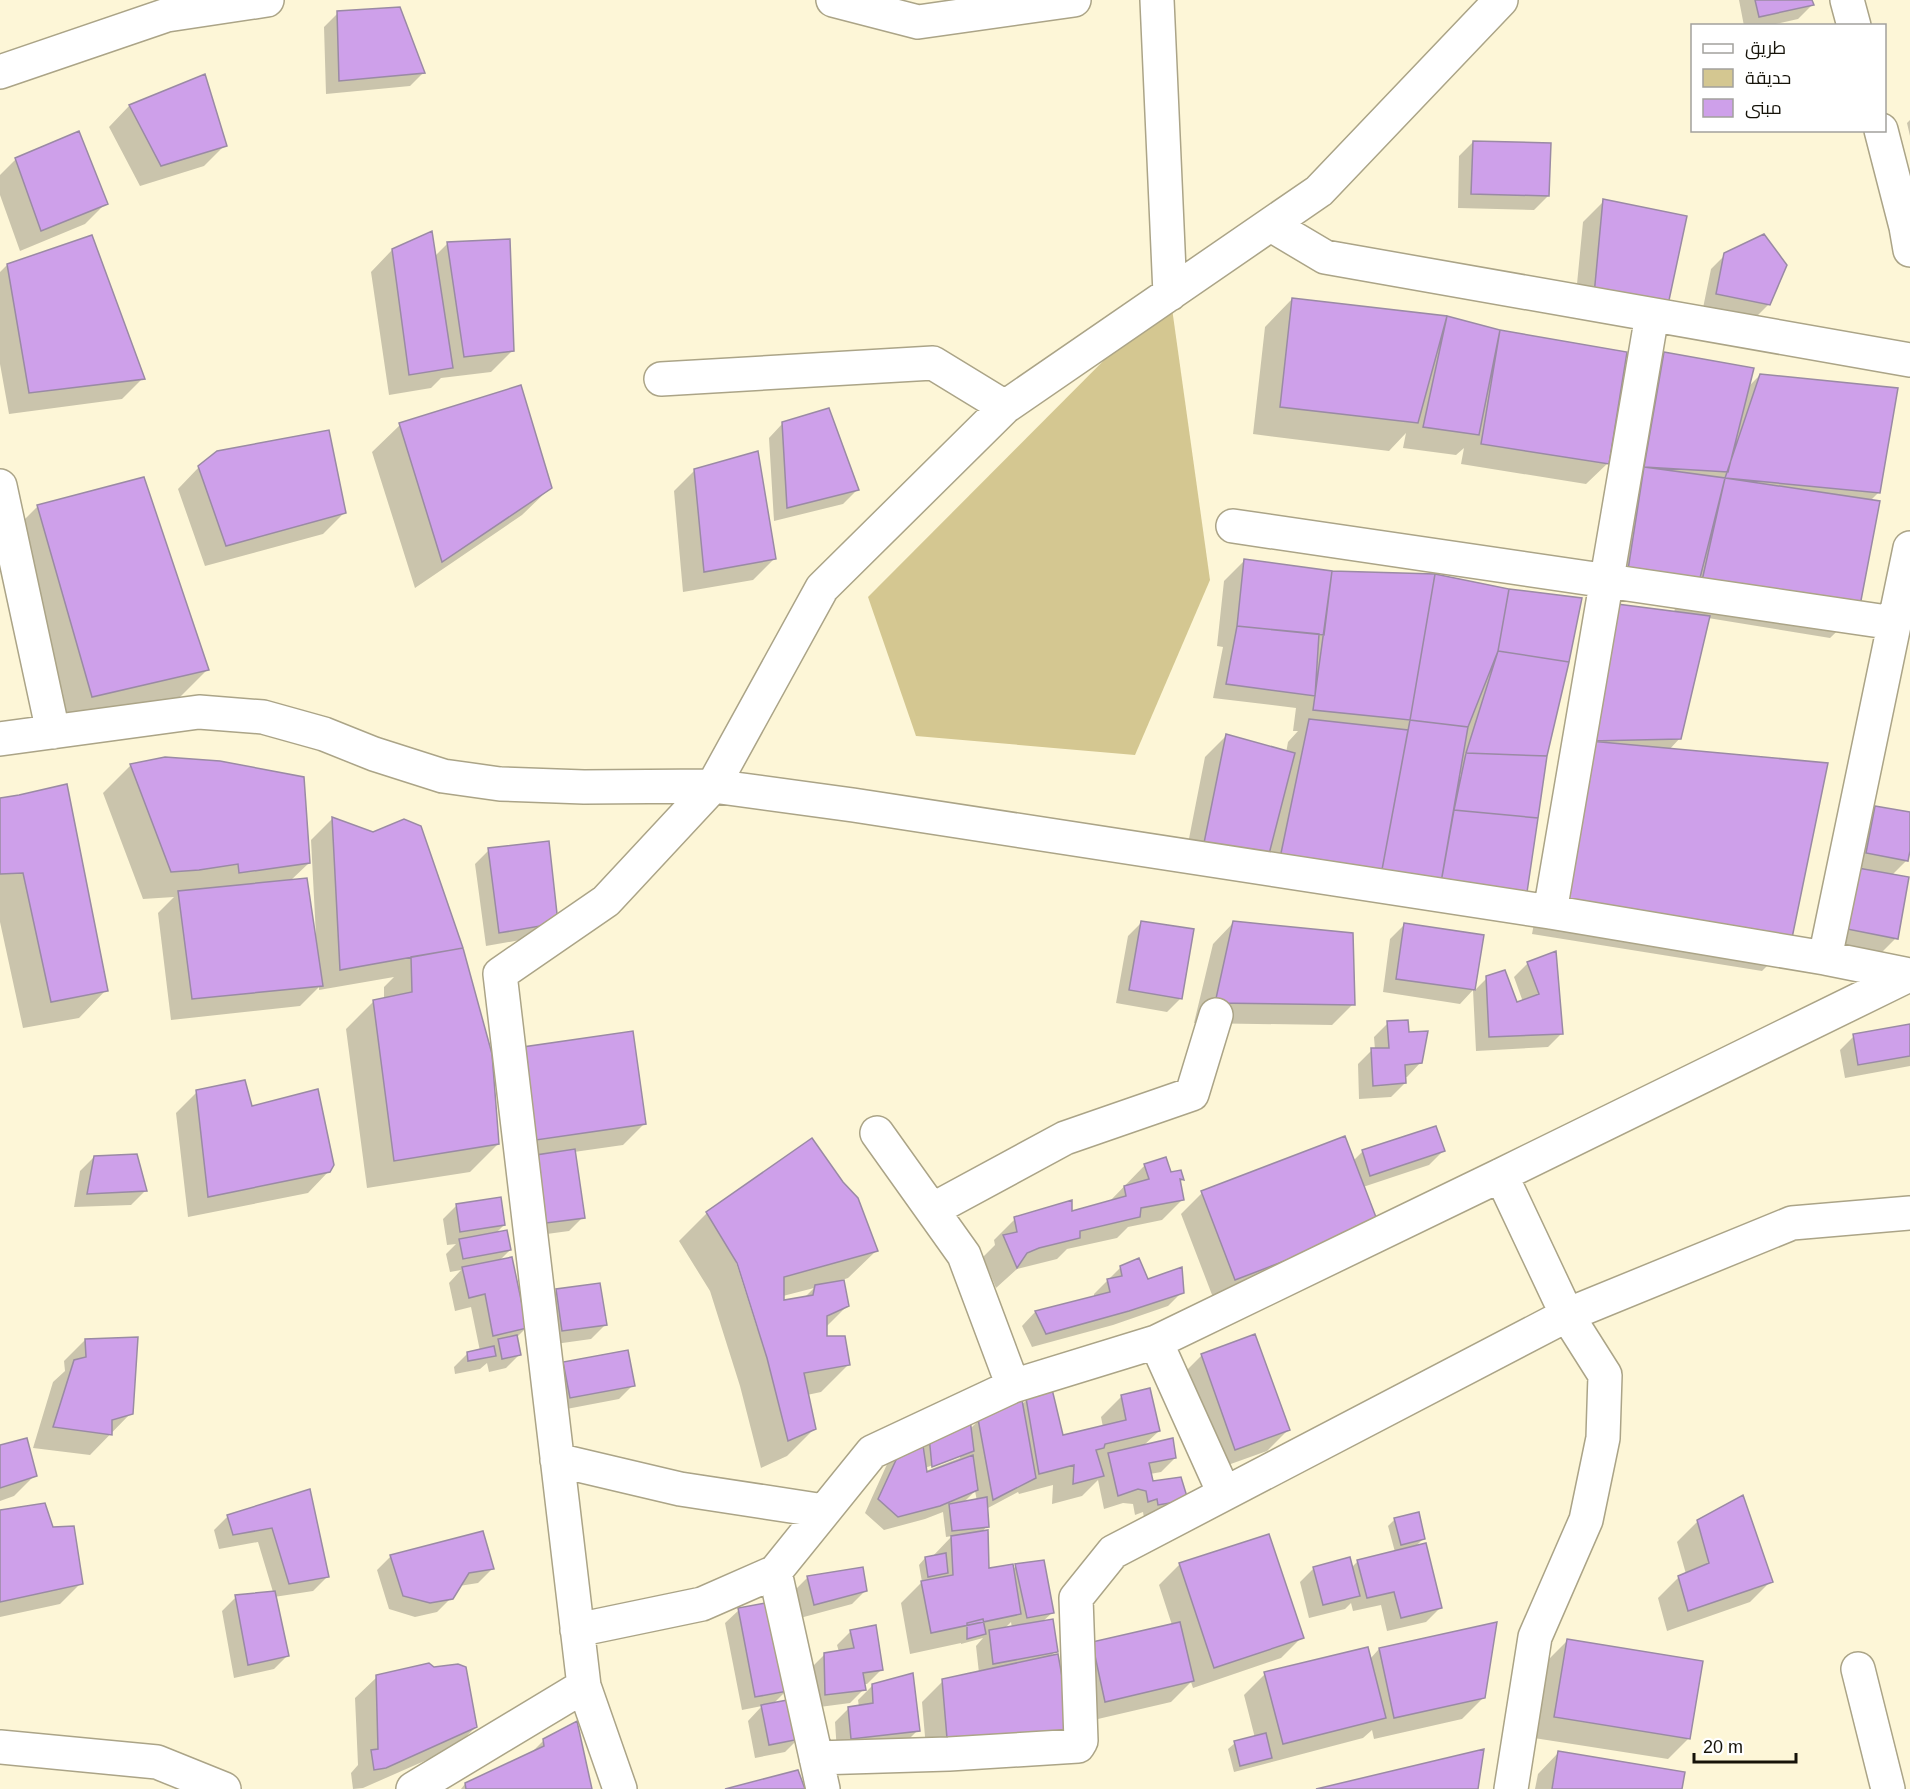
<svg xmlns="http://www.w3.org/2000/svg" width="1910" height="1789" font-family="Helvetica,Cairo,sans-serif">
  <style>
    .green { fill: #d4c791 }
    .shadow { fill: #0003; fill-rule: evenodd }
    .building { fill: #cea0ea; stroke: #9a8aa4; stroke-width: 1.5 }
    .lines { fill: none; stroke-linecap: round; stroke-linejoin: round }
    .minor-casing { stroke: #aba487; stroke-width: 36 }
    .minor { stroke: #fff; stroke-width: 33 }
  </style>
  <rect width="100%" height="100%" fill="#fdf6d7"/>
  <path class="green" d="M1170 294 1210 580 1135 755 916 736 868 597Z"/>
  <path class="shadow" d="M1739 0H1811L1812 5 1798 19 1767 26H1744Z
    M338 13 423 73 410 86 326 94 324 27Z
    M204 76 225 145 204 166 140 186 109 127 129 106Z
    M1910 120V136L1907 123Z
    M1473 142 1548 196 1534 210 1458 208 1459 156Z
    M16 159 106 203 85 224 20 251 0 195V175Z
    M1604 201 1685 217 1574 315 1583 222Z
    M448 243 512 351 491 372 441 378 431 388 389 395 371 272 392 250 434 257Z
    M1725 255 1769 304 1755 318 1703 308 1711 269Z
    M7 265 143 378 122 399 9 414 0 364V272Z
    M1292 299 1447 317 1500 331 1625 353 1608 463 1586 484 1461 464 1464 448 1456 455 1403 448 1406 433 1389 451 1253 434 1265 327Z
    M1664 353 1747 388 1760 375 1879 492 1870 501 1858 611 1830 638 1708 618 1680 738 1669 750 1790 943 1762 971 1532 934 1563 771 1674 613 1677 598 1608 591 1643 374Z
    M783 423 857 490 843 504 774 521 769 438Z
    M400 425 550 488 522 515 415 588 372 452Z
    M199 467 344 513 323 534 205 566 178 489Z
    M695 470 774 559 753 580 683 592 674 491Z
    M38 506 207 670 180 697 64 724 10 534Z
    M1245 560 1332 572 1509 590 1545 755 1524 898 1184 864 1205 757 1226 736 1286 753 1288 742 1298 731H1293L1296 708 1213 698 1223 647 1217 646 1224 581ZM1460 774H1463L1453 818 1450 817Z
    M131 765 309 863 290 881 314 936H316L311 840 332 819 373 834 498 1144 470 1172 367 1188 346 1029 374 1001 384 999V987L394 977 319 990V987L300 1006 171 1020 158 913 174 897 143 899 103 793Z
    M0 799 106 990 79 1018 23 1028 0 922Z
    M1876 808 1910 814V843L1907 860 1892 875 1896 938 1882 952 1834 943 1862 822Z
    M548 843 543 936 486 946 475 864 489 850Z
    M1142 922 1181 998 1167 1012 1116 1003 1128 936Z
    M1234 922 1353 1004 1332 1025 1194 1023 1213 944Z
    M1404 925 1482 936 1474 991 1487 978 1516 1004 1523 1002 1514 977 1528 963 1562 1033 1548 1047 1476 1051 1473 990 1460 1004 1383 992 1390 939Z
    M1388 1023 1407 1034 1421 1062 1407 1077H1404L1405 1083 1391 1097 1359 1099 1358 1064 1372 1050H1375L1374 1037Z
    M1910 1025V1066L1845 1078 1840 1050 1854 1036Z
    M496 1070 644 1124 623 1145 574 1152 583 1217 569 1231 532 1236Z
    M197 1092 329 1171 308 1193 188 1217 176 1113Z
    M1435 1128 1443 1151 1429 1165 1363 1187 1377 1225 1214 1300 1181 1214 1202 1193 1353 1161 1362 1152Z
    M94 1157 145 1191 131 1205 74 1207 80 1171Z
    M1145 1165 1170 1173 1180 1171 1182 1180 1179 1183 1183 1199 1162 1220 1128 1227 1117 1238 1067 1249 1057 1259 1017 1269 996 1288 983 1257 995 1245 994 1240 1015 1219 1071 1213 1109 1202Z
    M457 1205 504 1225 495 1234 510 1250 498 1262 526 1328 516 1338 520 1354 506 1368 489 1372 487 1363 480 1369 455 1374 454 1367 468 1353 480 1351 471 1307 455 1311 449 1283 461 1270 450 1272 446 1254 456 1244 447 1245 443 1219Z
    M707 1213 876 1251 848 1278 842 1280 847 1306 826 1327V1337L849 1364 821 1392 807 1395 815 1428 787 1456 761 1468 740 1386 710 1291 679 1241ZM737 1255 757 1320V1328L734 1256ZM814 1288 804 1298 783 1302V1296Z
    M1121 1267 1147 1281 1182 1292 1168 1306 1113 1325 1032 1347 1022 1326 1035 1312 1094 1298V1294Z
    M557 1290 605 1325 591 1339 548 1345 543 1304Z
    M85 1340 131 1413 90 1455 33 1448 53 1382 65 1371 64 1361Z
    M1202 1355 1288 1430 1267 1451 1214 1470 1181 1376Z
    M564 1364 633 1385 619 1399 556 1411 550 1378Z
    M1122 1396 1159 1431 1143 1446 1175 1458 1161 1472 1150 1474 1152 1483 1186 1500 1144 1518 1143 1512 1135 1515 1133 1504 1123 1503 1104 1509 1098 1480 1082 1496 1052 1504 1053 1485 1019 1494 1018 1492 986 1509 987 1526 982 1532 988 1570H1012L1016 1566 1052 1613 1042 1622 1056 1651 928 1771 922 1702 943 1681 979 1673 976 1646 983 1638 961 1644V1643L910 1654 901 1603 922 1582 919 1565 925 1558 932 1557 952 1536 946 1537 943 1512 925 1519 884 1530 865 1513 888 1462 902 1448 970 1429 979 1420 1021 1405 1027 1400 1062 1436 1103 1427 1101 1417ZM960 1455V1458L926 1471 925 1468ZM975 1491 977 1501 963 1503ZM1011 1622 1012 1628 1004 1629Z
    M0 1447 35 1475 14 1496 0 1501Z
    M309 1491 327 1577 313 1591 274 1597 288 1655 274 1669 234 1678 222 1611 236 1597 273 1592 258 1542 219 1549 214 1530 228 1516Z
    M0 1512 52 1529 81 1583 60 1604 0 1617Z
    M1395 1519 1424 1538 1415 1547 1440 1608 1426 1622 1387 1631 1381 1605 1353 1611 1351 1603 1345 1609 1309 1618 1300 1582 1314 1568H1351L1358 1561 1395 1552 1388 1526Z
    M1698 1521 1771 1581 1750 1602 1667 1631 1658 1598 1679 1577 1686 1574 1677 1542Z
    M391 1556 492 1569 478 1583 459 1586 451 1598 437 1612 415 1617 389 1609 377 1570Z
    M1180 1564 1302 1637 1281 1658 1193 1688 1191 1682 1171 1702 1085 1722 1092 1644 1172 1625 1159 1585Z
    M808 1577 866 1590 852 1604 800 1618 794 1591Z
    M739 1610 787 1690 772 1705 799 1738 785 1752 755 1758 748 1721 762 1706 742 1710 725 1623Z
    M1495 1624 1484 1697 1462 1719 1374 1739 1372 1730 1363 1738 1234 1772 1228 1749 1235 1743 1255 1738 1244 1695 1265 1674 1370 1659 1379 1649Z
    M851 1631 881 1670 867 1684H863L864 1689 850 1703 812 1708 810 1669 824 1655 839 1652 837 1645Z
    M1568 1640 1689 1738 1668 1759 1534 1738 1547 1661Z
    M377 1677 476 1727 454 1748 363 1788 353 1789 351 1773 358 1765 355 1698Z
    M872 1686 918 1730 904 1744 837 1752 835 1722 849 1708 859 1707 858 1700Z
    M544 1740 591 1789H461L465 1784 530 1754Z
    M1559 1752 1681 1789H1535L1538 1774Z"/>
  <path class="building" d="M1755 0H1812L1814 5 1759 17Z
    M400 7 425 73 339 81 337 11Z
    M205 74 227 146 161 166 129 105Z
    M79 131 108 204 41 231 15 158Z
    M1473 141 1551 143 1549 196 1471 194Z
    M1603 199 1687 216 1668 305 1594 295Z
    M432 231 453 368 409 375 392 249Z
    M1764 234 1787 265 1770 305 1716 294 1724 253Z
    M92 235 145 379 29 393 7 264Z
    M510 239 514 351 464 357 447 242Z
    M1292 298 1447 316 1418 423 1280 407Z
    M1447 316 1500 330 1479 435 1423 427Z
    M1500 330 1627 352 1609 464 1481 444Z
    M1664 352 1754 368 1728 472 1644 467Z
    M1760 374 1898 388 1880 493 1725 478Z
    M521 385 552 488 442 562 399 423Z
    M829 408 859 490 787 508 782 422Z
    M329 430 346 513 226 546 198 466 217 451Z
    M758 451 776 559 704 572 694 469Z
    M1644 467 1725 478 1700 578 1628 570Z
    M144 477 209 670 92 697 37 505Z
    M1725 478 1880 501 1859 611 1701 585Z
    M1244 559 1332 571 1324 635 1237 626Z
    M1332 571 1435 574 1410 720 1313 710Z
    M1435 574 1509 589 1498 651 1468 727 1410 720Z
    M1509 589 1582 598 1569 662 1498 651Z
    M1617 604 1710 616 1681 739 1590 741Z
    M1237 626 1319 634 1315 696 1226 684Z
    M1498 651 1569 662 1547 756 1466 753Z
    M1309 719 1408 730 1381 875 1280 858Z
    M1410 720 1468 727 1440 888 1381 875Z
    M1226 734 1295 753 1268 858 1204 843Z
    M1590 741 1828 763 1791 943 1559 907Z
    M1466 753 1547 756 1538 818 1454 810Z
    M165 757 220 761 304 777 310 863 239 873 238 864 199 870 171 872 130 764Z
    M67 784 108 991 51 1002 23 873 0 874V798L19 795Z
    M1875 806 1910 812V851L1908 861 1866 853Z
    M1454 810 1538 818 1526 899 1440 888Z
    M332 817 373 832 404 819 421 826 463 948 340 970Z
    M549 841 558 923 499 933 488 848Z
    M1858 868 1909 877 1898 939 1847 929Z
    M307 878 323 986 192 999 178 891Z
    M1141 921 1194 929 1182 999 1129 990Z
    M1233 921 1353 933 1355 1005 1215 1003Z
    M1404 923 1484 935 1475 990 1396 979Z
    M463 948 492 1054 499 1144 394 1161 373 1000 412 992 411 957Z
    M1556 951 1563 1034 1489 1037 1486 976 1505 970 1517 1002 1539 994 1527 962Z
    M1408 1020 1409 1032 1428 1031 1422 1063 1405 1065 1406 1083 1373 1086 1371 1048H1389L1387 1021Z
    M1910 1024V1056L1858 1065 1853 1034Z
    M633 1031 646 1124 529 1141 516 1048Z
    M245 1080 252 1106 318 1089 334 1165 330 1172 208 1197 196 1090Z
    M1436 1126 1445 1151 1370 1176 1362 1150Z
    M1345 1136 1379 1225 1235 1280 1201 1191Z
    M812 1138 843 1182 858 1198 878 1251 784 1277V1300L813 1295 815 1285 844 1280 849 1306 827 1316V1336H845L850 1365 804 1373 816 1429 788 1441 767 1358 737 1263 706 1212Z
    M575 1149 585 1218 546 1223 536 1155Z
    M137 1154 147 1191 87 1194 94 1156Z
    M1166 1157 1171 1172 1181 1170 1184 1180 1180 1179 1184 1200 1141 1208 1140 1217 1080 1231V1238L1039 1248 1027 1253 1017 1268 1003 1235 1017 1232 1014 1217 1072 1200V1211L1126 1196 1124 1186 1149 1179 1144 1164Z
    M501 1197 505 1225 460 1232 456 1204Z
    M507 1230 511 1250 463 1259 459 1239Z
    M512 1257 527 1328 493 1336 485 1294 469 1298 462 1267Z
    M1139 1258 1148 1279 1182 1267 1184 1293 1129 1311 1046 1334 1035 1311 1110 1292 1107 1279 1122 1276 1120 1266Z
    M600 1283 607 1325 562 1331 556 1289Z
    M1255 1334 1290 1430 1235 1450 1201 1354Z
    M517 1335 521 1355 502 1359 498 1339Z
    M138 1337 133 1414 112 1420V1435L53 1427 74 1360 86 1357 85 1339Z
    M494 1346 496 1356 468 1361 467 1352Z
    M628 1350 635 1386 570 1398 563 1362Z
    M1150 1388 1160 1431 1105 1444 1104 1448 1096 1450 1104 1476 1073 1484 1074 1465 1039 1474 1026 1398 1052 1389 1063 1435 1126 1420 1121 1395Z
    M1022 1400 1036 1478 993 1500 978 1419Z
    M970 1419 974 1451 932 1467 929 1436Z
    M27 1438 37 1476 0 1488V1445Z
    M1173 1438 1176 1458 1149 1463 1153 1481 1181 1477 1188 1500 1158 1505 1157 1499 1148 1502 1146 1491 1138 1489 1118 1496 1108 1453Z
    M922 1439 927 1472 973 1455 978 1490 940 1506 898 1517 878 1499 902 1447Z
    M310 1489 329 1577 289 1584 272 1528 233 1535 227 1515Z
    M1743 1495 1773 1582 1688 1611 1678 1576 1709 1563 1697 1520Z
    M987 1497 989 1527 952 1531 949 1504Z
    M45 1503 53 1527 74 1526 83 1584 0 1602V1510Z
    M1419 1512 1425 1539 1401 1545 1394 1518Z
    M988 1530 989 1568 1013 1564 1021 1614 931 1633 921 1581 953 1575 951 1536Z
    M483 1531 494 1569 469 1573 453 1599 430 1603 403 1596 390 1555Z
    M1269 1534 1304 1638 1214 1668 1179 1563Z
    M1426 1543 1442 1608 1401 1618 1394 1592 1367 1598 1357 1560Z
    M946 1553 948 1573 928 1577 925 1557Z
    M1350 1557 1360 1596 1323 1605 1313 1567Z
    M1044 1560 1054 1613 1027 1618 1015 1564Z
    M863 1567 867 1591 814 1605 807 1576Z
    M275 1591 289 1656 248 1665 235 1595Z
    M771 1602 788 1691 755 1697 738 1608Z
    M983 1619 986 1634 967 1639V1623Z
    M1053 1619 1058 1652 993 1664 989 1630Z
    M1180 1622 1194 1681 1105 1702 1092 1642Z
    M1497 1622 1485 1698 1394 1718 1379 1648Z
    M876 1625 883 1670 863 1673 866 1690 825 1695 824 1653 854 1648 850 1630Z
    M1567 1639 1703 1661 1690 1739 1554 1717Z
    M1368 1647 1386 1718 1283 1744 1264 1672Z
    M1058 1654 1074 1744 948 1750 942 1679Z
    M429 1663 434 1667 458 1664 466 1667 477 1727 386 1768 374 1770 371 1750 378 1749 376 1675Z
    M913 1673 920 1731 851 1739 848 1707 873 1703 872 1684Z
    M793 1699 800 1739 769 1745 761 1705Z
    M577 1721 592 1789H466L465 1783 544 1746 543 1739Z
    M1266 1733 1272 1758 1240 1766 1234 1741Z
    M1484 1749 1478 1789H1316Z
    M1558 1751 1685 1772 1682 1789H1552Z
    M798 1770 805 1789H725Z"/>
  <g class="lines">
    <g class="minor-casing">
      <path id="minor" d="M833 0 918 22 1074 0
        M1157 0 1170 294
        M1847 0 1854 26
        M0 72 167 15 267 0
        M1881 130 1906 227 1910 250
        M1271 225 1325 257 1910 360
        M661 379 933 363 1005 407
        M0 486 53 732
        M1233 526 1894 623
        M0 739 199 712 263 717 324 734 374 754 443 776 500 784 584 787 713 786 853 805 1550 912 1825 958 1910 975
        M1550 912 1652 315
        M1825 958 1910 548
        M877 1133 964 1255 1013 1386
        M1501 1175 1567 1315 1605 1375 1603 1438 1586 1520 1535 1637 1511 1789
        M932 1210 1065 1138 1192 1094 1216 1015
        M1156 1342 1224 1493
        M557 1460 680 1489 824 1511
        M775 1572 823 1789
        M577 1630 702 1604 775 1572 872 1452 1013 1386 1156 1342 1501 1175 1909 975
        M1858 1669 1888 1789
        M0 1747 157 1762 224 1789
        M816 1758 949 1754 1078 1746 1081 1741 1076 1598 1113 1552 1567 1315 1792 1223 1910 1213
        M413 1789 584 1686
        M620 1789 584 1686 500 974 606 901 713 786 822 588 1005 407 1319 191 1501 0"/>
    </g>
    <use href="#minor" class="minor"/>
  </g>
  <rect x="1691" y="24" width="195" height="108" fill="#ffffff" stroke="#a2a19d" stroke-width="1.5"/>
  <rect x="1703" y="44" width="30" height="9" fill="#ffffff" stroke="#a2a19d" stroke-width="1.5"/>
  <text x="1745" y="54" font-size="18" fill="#161309">طريق</text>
  <rect x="1703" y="69" width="30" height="18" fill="#d4c791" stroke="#a2a19d" stroke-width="1.5"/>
  <text x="1745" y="84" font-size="18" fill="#161309">حديقة</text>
  <rect x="1703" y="99" width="30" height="18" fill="#cea0ea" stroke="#a2a19d" stroke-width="1.5"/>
  <text x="1745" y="114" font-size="18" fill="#161309">مبنى</text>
  <path d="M1694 1753v9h102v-9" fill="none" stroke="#161309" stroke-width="3"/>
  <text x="1703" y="1753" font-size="18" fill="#161309" stroke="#ffffff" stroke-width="4.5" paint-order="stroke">20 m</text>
</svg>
